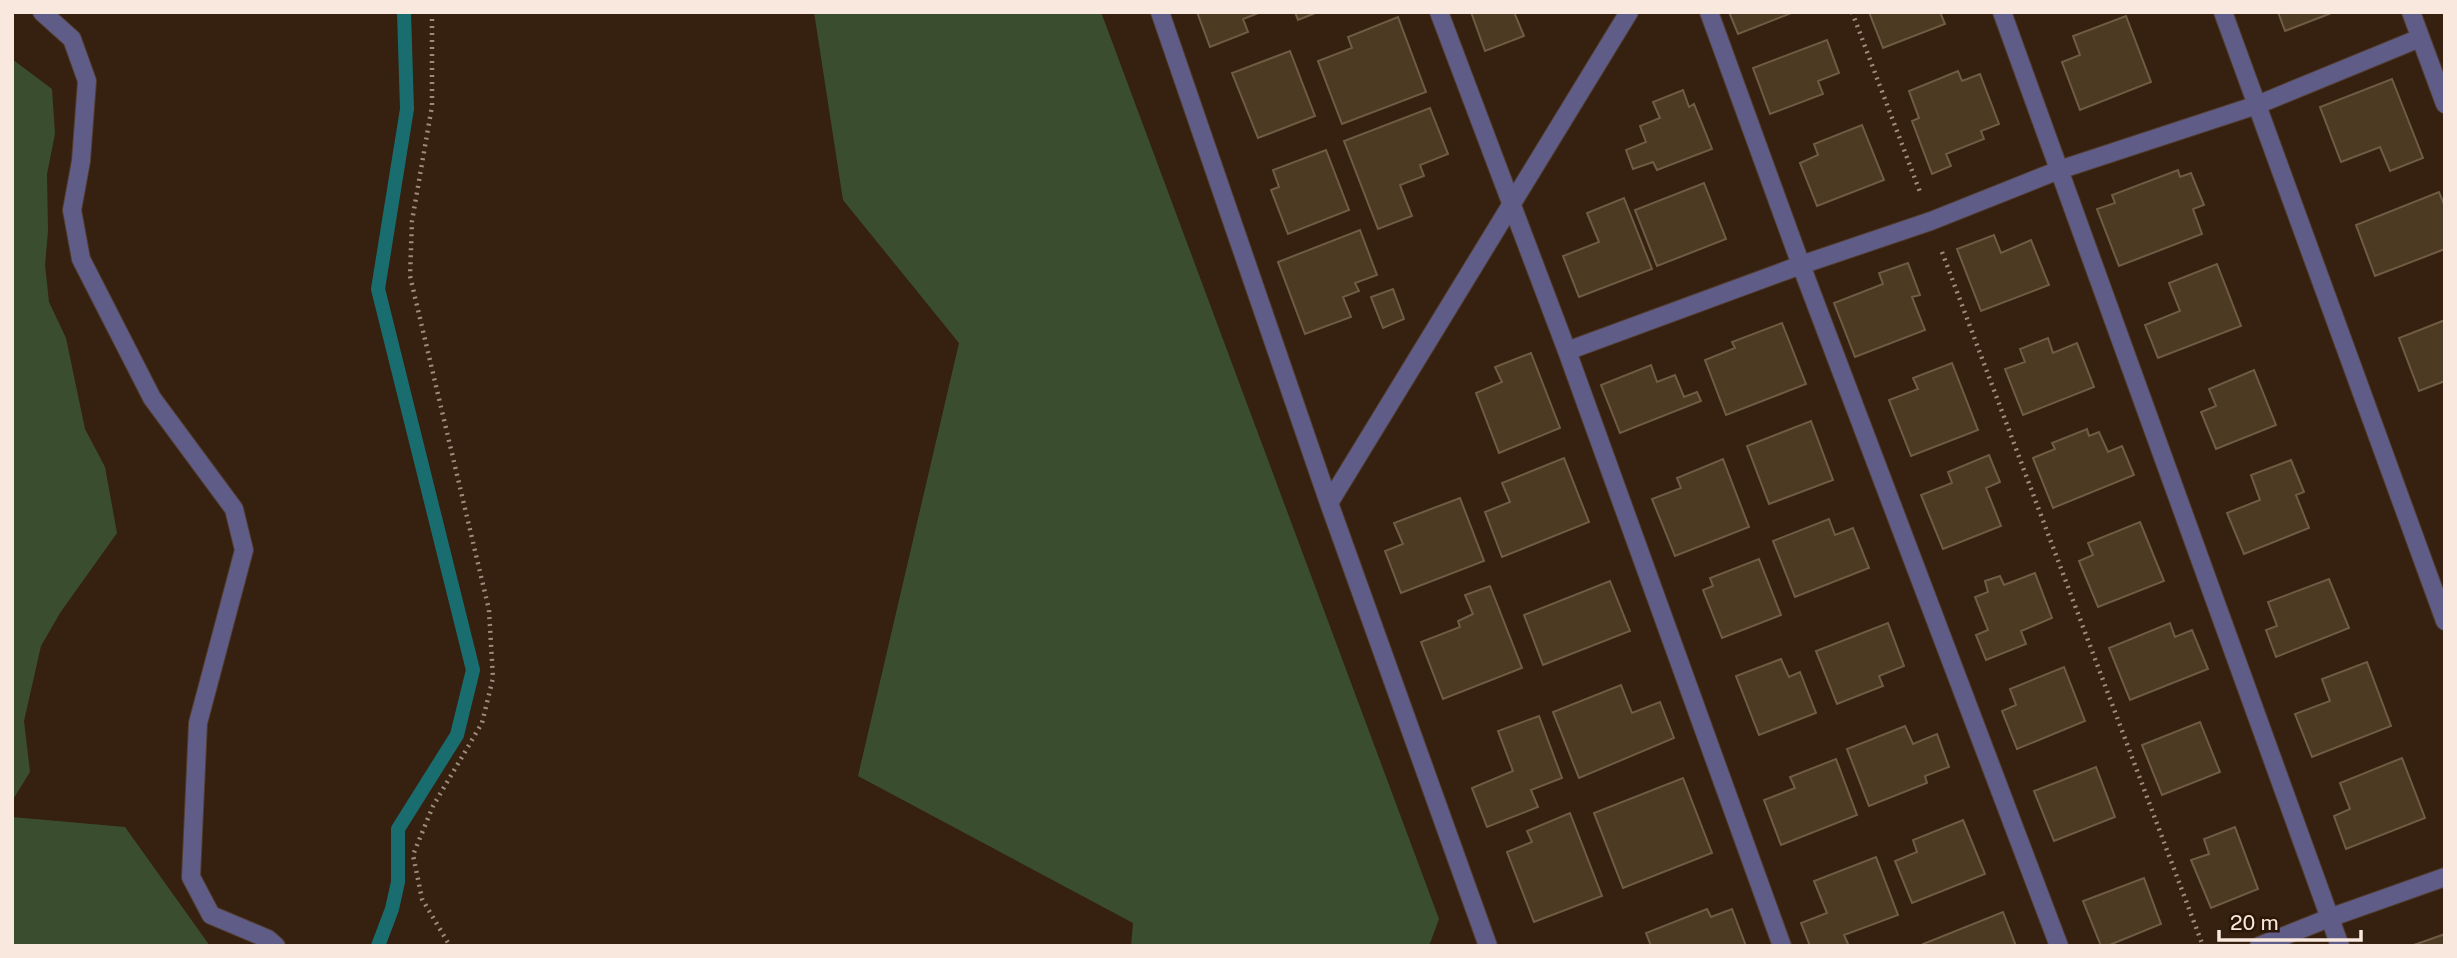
<svg xmlns="http://www.w3.org/2000/svg" width="2457" height="958" font-family="'Public Sans',sans-serif">
  <style>
    .green { fill: #3a4e2f }
    .lines { fill: none; stroke-linecap: round; stroke-linejoin: round }
    .stream { stroke: #1a6d6e; stroke-width: 14 }
    .building { fill: #4d3a23; stroke: #705c44; stroke-width: 2 }
    .minor-casing { stroke: #513c2c; stroke-width: 20 }
    .tertiary-casing { stroke: #513c2c; stroke-width: 20 }
    .path { stroke: #9e8b7d; stroke-width: 4.5; stroke-dasharray: 2 5; stroke-linecap: butt }
    .minor { stroke: #5f5c88; stroke-width: 18 }
    .tertiary { stroke: #5f5c88; stroke-width: 18 }
  </style>
  <rect width="100%" height="100%" fill="#36200f"/>
  <path class="green" d="M814 12H1101L1439 919 1429 946H1131L1133 923 858 776 959 343 843 200Z
    M12 59 52 89 55 134 47 174 48 231 45 265 49 302 66 338 85 429 105 467 117 533 60 613 41 646 24 721 30 772 12 801Z
    M12 817 125 827 210 946H12Z"/>
  <g class="lines">
    <path class="stream" d="M378 946 392 909 398 882V829L457 735 473 670 378 289 407 109 404 12"/>
  </g>
  <path class="building" d="M1197 12H1261L1243 19 1248 32 1210 47Z
    M1295 12H1318L1298 20Z
    M1471 12H1514L1524 36 1485 51Z
    M1729 12H1794L1738 34Z
    M1869 12H1940L1945 24 1883 48Z
    M2278 12H2334L2285 31Z
    M2126 16 2151 82 2080 110 2062 62 2080 55 2073 36Z
    M1398 17 1426 92 1342 124 1318 61 1352 48 1348 37Z
    M1827 40 1839 73 1818 81 1823 94 1770 114 1753 68Z
    M1290 51 1315 116 1258 138 1232 73Z
    M1958 71 1962 81 1980 74 1999 124 1981 131 1984 139 1946 154 1951 166 1932 174 1912 121 1919 118 1909 91Z
    M2392 79 2423 158 2390 171 2380 147 2341 162 2320 107Z
    M1683 90 1689 107 1694 104 1712 149 1657 170 1653 162 1633 169 1626 150 1646 142 1640 126 1660 118 1653 102Z
    M1430 108 1448 154 1420 165 1424 176 1400 185 1412 216 1378 229 1344 141Z
    M1862 125 1884 180 1817 206 1800 163 1818 155 1814 144Z
    M1326 150 1349 210 1288 234 1271 190 1279 187 1273 170Z
    M2178 170 2180 177 2191 173 2204 205 2193 209 2202 234 2119 266 2097 209 2115 203 2112 195Z
    M1704 183 1726 239 1657 266 1635 210Z
    M2439 192 2445 207V249L2375 276 2356 225Z
    M1624 198 1652 269 1579 297 1563 256 1599 242 1587 213Z
    M1360 230 1377 275 1355 283 1359 291 1343 297 1351 317 1305 334 1278 262Z
    M1994 235 2001 253 2031 240 2049 285 1981 311 1957 249Z
    M1908 263 1920 295 1912 297 1925 330 1855 357 1834 303 1883 284 1879 273Z
    M2217 264 2241 326 2158 358 2145 325 2180 311 2169 283Z
    M1393 289 1404 319 1383 328 1371 297Z
    M2445 320V381L2419 391 2399 338Z
    M1782 323 1806 384 1726 415 1705 360 1735 348 1732 342Z
    M2048 338 2053 353 2077 343 2094 387 2023 415 2005 369 2025 362 2020 349Z
    M1531 353 1560 428 1499 453 1476 393 1502 382 1495 367Z
    M1952 363 1978 430 1911 456 1889 400 1918 389 1913 378Z
    M1651 365 1657 382 1675 375 1684 397 1697 392 1701 401 1620 433 1601 385Z
    M2254 370 2276 425 2216 449 2201 412 2216 406 2209 389Z
    M1811 421 1833 480 1769 504 1747 446Z
    M2087 429 2089 436 2099 432 2108 452 2122 446 2134 475 2053 508 2033 458 2055 449 2052 443Z
    M1989 455 2000 482 1986 488 2001 526 1943 549 1921 495 1952 483 1948 472Z
    M1564 458 1589 522 1502 557 1485 512 1510 502 1502 483Z
    M1723 459 1749 527 1675 556 1652 499 1681 488 1677 478Z
    M2291 460 2304 492 2296 495 2309 528 2244 554 2227 513 2260 500 2251 475Z
    M1460 498 1484 561 1401 593 1385 551 1403 544 1394 523Z
    M1829 519 1835 535 1853 528 1869 568 1795 597 1773 541Z
    M2140 522 2164 581 2098 607 2079 561 2093 555 2088 543Z
    M1759 559 1781 615 1722 638 1703 590 1713 586 1710 578Z
    M2035 573 2052 618 2021 631 2026 644 1986 660 1976 635 1988 630 1975 597 1988 592 1985 581 2000 576 2004 585Z
    M2329 579 2349 628 2276 657 2266 630 2277 626 2268 602Z
    M1610 581 1630 631 1543 665 1524 615Z
    M1490 586 1522 668 1443 699 1421 642 1460 627 1458 621 1473 614 1465 595Z
    M1888 623 1904 666 1879 676 1883 686 1837 704 1816 651Z
    M2170 623 2175 637 2192 630 2208 669 2130 700 2109 648Z
    M1781 659 1789 677 1800 672 1816 713 1759 735 1736 676Z
    M2367 662 2391 726 2312 757 2295 714 2330 701 2322 679Z
    M2064 667 2085 721 2017 749 2002 711 2016 705 2010 689Z
    M1621 685 1632 713 1660 702 1674 738 1579 778 1553 712Z
    M1539 716 1562 778 1531 790 1538 807 1487 827 1472 788 1513 771 1498 731Z
    M2200 722 2220 772 2162 795 2142 745Z
    M1905 726 1913 744 1937 734 1949 767 1925 776 1927 783 1869 806 1847 749Z
    M2402 758 2425 818 2346 849 2334 816 2350 809 2340 783Z
    M1836 759 1857 815 1781 845 1764 800 1795 788 1790 777Z
    M2096 767 2115 817 2054 841 2034 791Z
    M1683 778 1712 853 1623 888 1594 813Z
    M1570 813 1602 896 1534 922 1507 852 1532 842 1527 831Z
    M1963 820 1985 874 1912 903 1895 861 1917 852 1913 840Z
    M2235 827 2258 889 2211 908 2191 860 2209 854 2204 839Z
    M1876 857 1898 915 1844 935 1849 946H1810L1801 923 1827 913 1814 881Z
    M2144 878 2161 924 2107 946H2101L2083 901Z
    M1707 909 1711 917 1732 909 1746 946H1651L1646 933Z
    M2003 912 2016 946H1924L1923 944Z
    M2445 934V946H2411Z"/>
  <g class="lines">
    <g class="minor-casing">
      <path id="minor" d="M42 12 72 39 87 81 81 161 72 210 81 259 152 398 234 509 244 550 198 723 191 877 211 915 268 939 276 946
        M1160 12 1329 503 1488 946
        M1439 12 1567 351 1782 946
        M1709 12 1801 265 2059 946
        M2002 12 2340 946
        M2411 12 2445 104
        M1567 351 1801 265 1931 221 2059 170 2257 105 2420 38
        M1329 503 1629 12"/>
    </g>
    <g class="tertiary-casing">
      <path id="tertiary" d="M2223 12 2445 621
        M2259 946 2329 918 2445 877"/>
    </g>
    <path class="path" d="M432 12V106L412 221 410 276 489 610 493 678 482 723 433 806 413 855 422 899 450 946
      M1852 12 1920 192
      M1942 252 2203 946"/>
    <use href="#minor" class="minor"/>
    <use href="#tertiary" class="tertiary"/>
  </g>
  <rect width="2457" height="958" fill="none" stroke="#f8e8dd" stroke-width="28"/>
  <path d="M2219 930v10h142v-10" fill="none" stroke="#f8e8dd" stroke-width="3.5"/>
  <text x="2230" y="930" font-size="21" fill="#f8e8dd" stroke="#2c1606" stroke-width="5" paint-order="stroke">20 m</text>
</svg>
